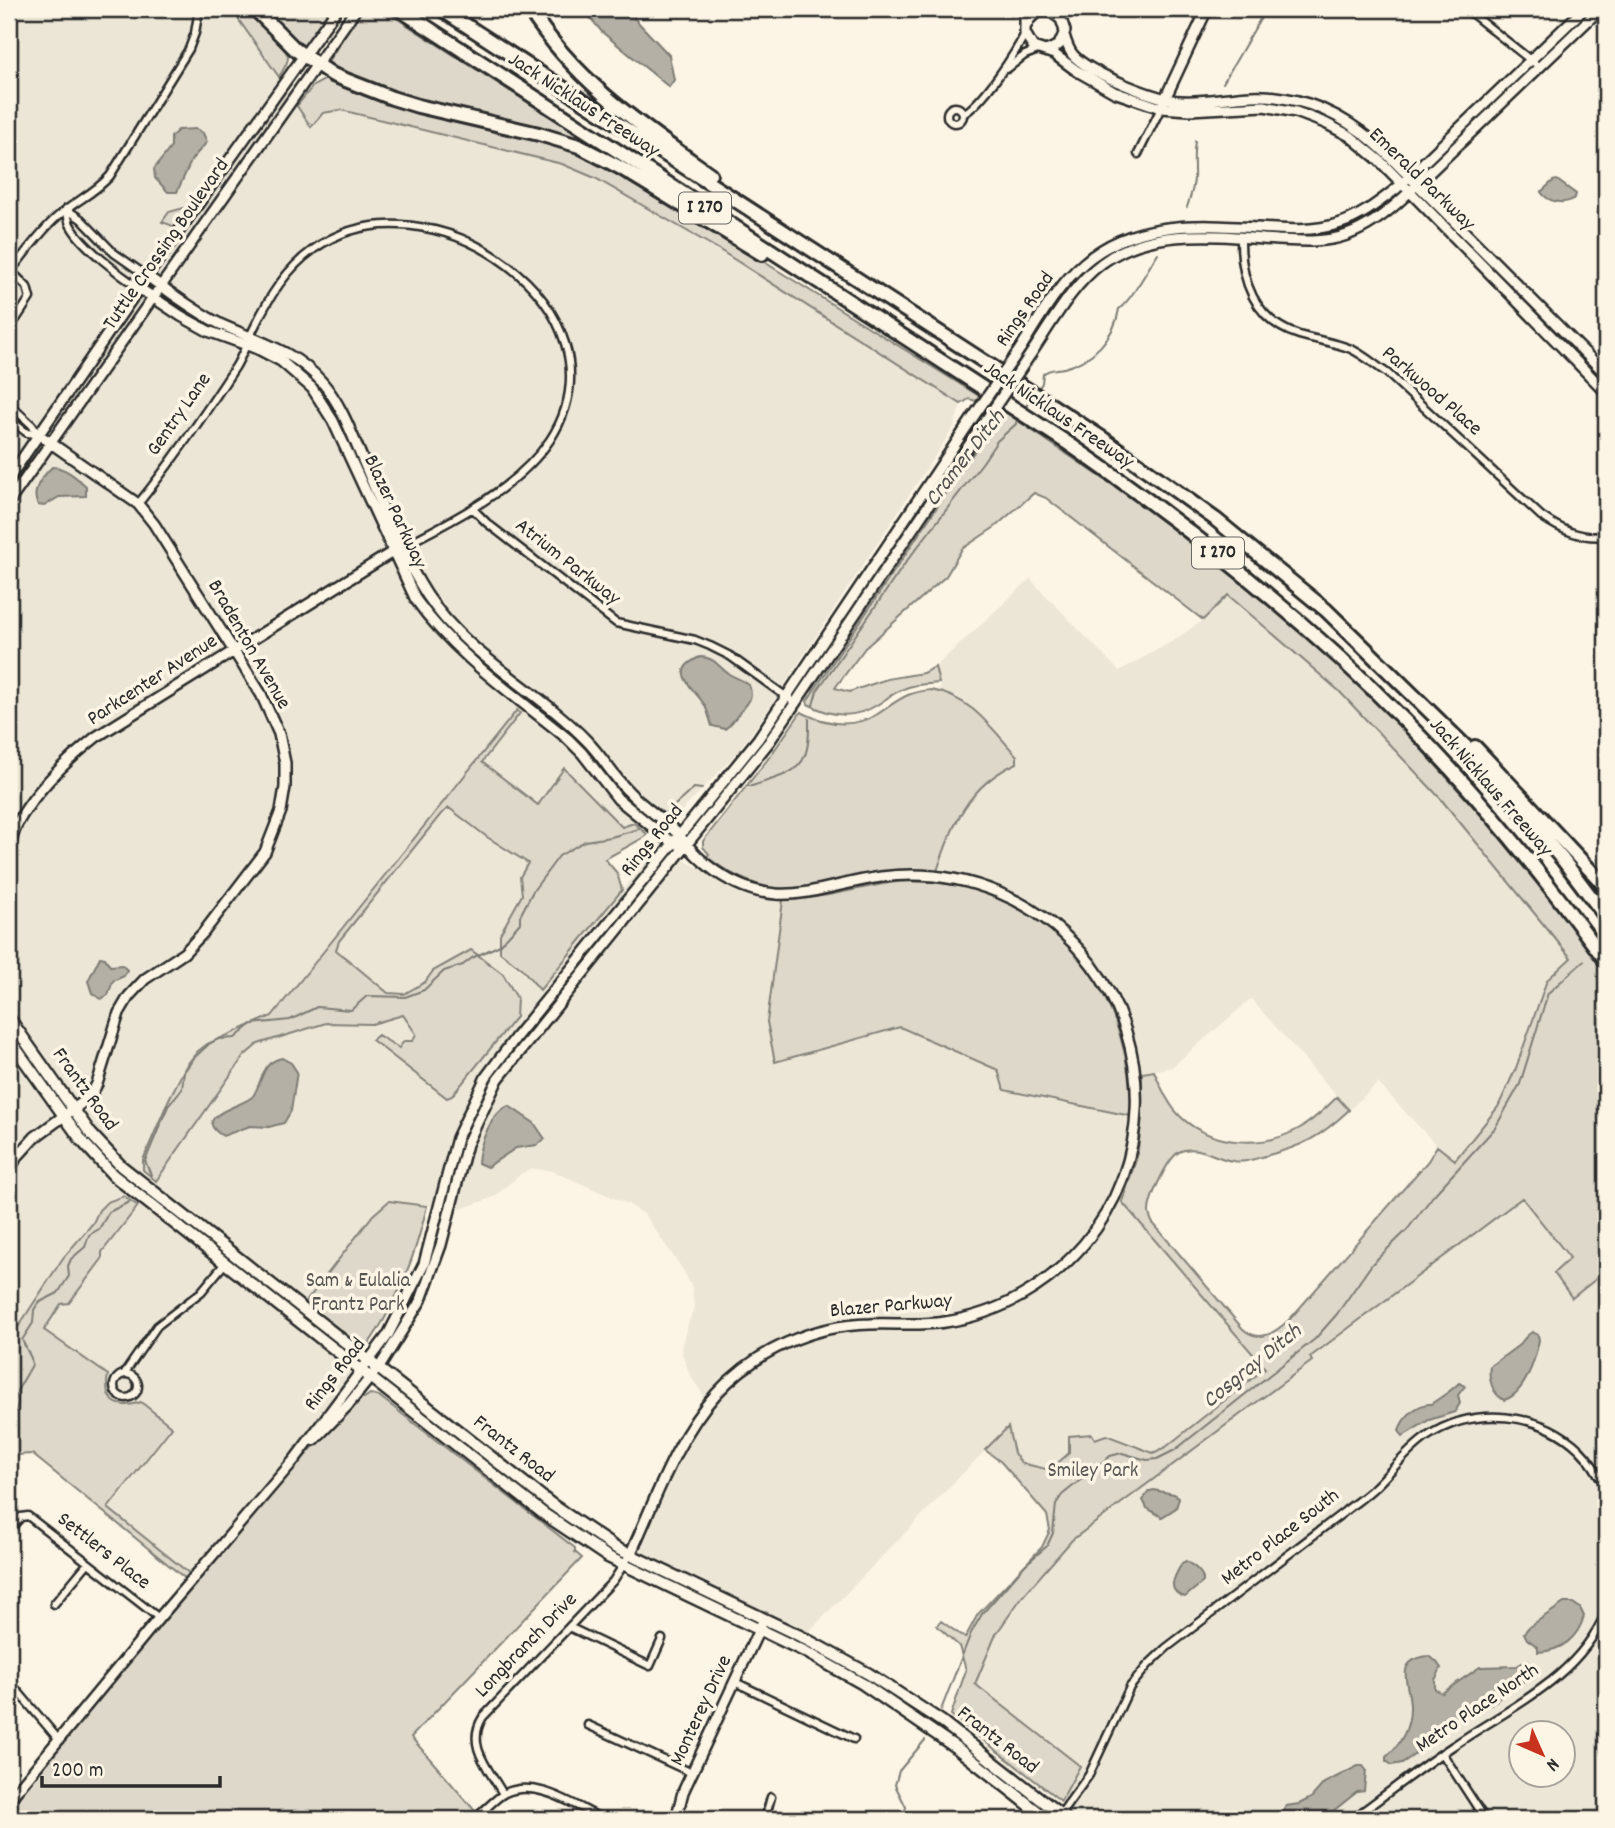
<svg xmlns="http://www.w3.org/2000/svg" width="1615" height="1828" font-family="Dekko,sans-serif">
  <style>
    .built { fill: #ece6d7; fill-rule: evenodd }
    .green { fill: #ded8ca; stroke: #84827a; stroke-width: 2 }
    .water { fill: #b4b0a5; stroke: #7d7b74; stroke-width: 2 }
    .lines { fill: none; stroke-linecap: round; stroke-linejoin: round }
    .stream { stroke: #7d7b74; stroke-width: 2 }
    .street-casing { stroke: #2b2b2b; stroke-width: 11 }
    .secondary-casing { stroke: #2b2b2b; stroke-width: 14 }
    .primary-casing { stroke: #2b2b2b; stroke-width: 15 }
    .highway-casing { stroke: #2b2b2b; stroke-width: 18 }
    .street { stroke: #fcf5e5; stroke-width: 6 }
    .secondary { stroke: #fcf5e5; stroke-width: 9 }
    .primary { stroke: #fcf5e5; stroke-width: 10 }
    .highway { stroke: #fcf5e5; stroke-width: 12 }
    .secondary-bridge-casing { stroke: #2b2b2b; stroke-width: 14; stroke-linecap: butt }
    .secondary-bridge { stroke: #fcf5e5; stroke-width: 9 }
    .labels { text-anchor: middle; dominant-baseline: central; stroke-width: 7; stroke-linejoin: round; paint-order: stroke }
    .shield { fill: #fcf5e5; stroke: #6a6863; stroke-width: 2 }
    .shield-label { font-size: 19px; font-weight: bold; fill: #2b2b2b }
    .street-label { font-size: 21px; fill: #2b2b2b; stroke: #fcf5e5 }
    .park-label { font-size: 21px; fill: #585653; stroke: #fcf5e5 }
    .water-label { font-size: 23px; font-style: italic; fill: #545350; stroke: #fcf5e5 }
  </style>
  <rect width="100%" height="100%" fill="#fcf5e5"/>
  <filter id="ink" filterUnits="userSpaceOnUse"><feTurbulence type="fractalNoise" baseFrequency=".0143" numOctaves="2"/><feDisplacementMap in="SourceGraphic" scale="14" xChannelSelector="R" yChannelSelector="G"/><feConvolveMatrix kernelMatrix="1 2 1 2 8 2 1 2 1" color-interpolation-filters="sRGB"/></filter>
  <g filter="url(#ink)">
    <path class="built" d="M9 9H231L311 127 323 113 341 110 524 153 562 164 595 178 718 249 961 404 954 427 757 726 734 756 676 817 647 834 634 824 622 827 564 768 538 805 482 762 520 713 517 711 272 1016 207 1044 186 1066 169 1099 143 1160V1170L124 1196 114 1198 99 1210 93 1223 63 1258 15 1332 9 1328Z
      M1030 579 1119 671 1173 641 1203 620 1227 595 1339 691 1440 798 1572 958 1498 1107 1455 1160 1437 1146 1378 1083 1349 1110 1251 999 1172 1067 1130 1076 1123 1040 1113 1012 1098 983 1065 943 1018 908 994 896 961 886 932 882 951 829 966 805 985 783 1005 768 1016 763 959 698 941 692 935 667Z
      M449 808 487 837 528 863 520 877 522 895 500 934V951L540 990 658 846 745 893 783 900 767 1022 775 1062 900 1027 998 1070 1131 1116H1142L1137 1157 1122 1203 1265 1368 1166 1447 1152 1453 1106 1435 1095 1439 1069 1436V1453L1050 1470 1021 1463 1014 1454 1007 1428 799 1642 624 1560 690 1421 703 1402 702 1393 690 1375 682 1353 684 1336 694 1307 692 1288 683 1270 644 1214 628 1204 550 1170 533 1169 522 1173 494 1197 461 1209 389 1201 306 1303 365 1349 360 1396 197 1580 107 1508 172 1427 141 1402 125 1406 117 1404 108 1396 106 1387 108 1375 44 1330 61 1304 69 1303 101 1260 102 1252 138 1206 244 1056 258 1044 326 1023 372 1024 403 1015 416 1034 413 1041 399 1048 378 1035 447 1098 452 1096 516 1017 433 971 425 982 404 994 388 993 336 950 339 941 441 814Z
      M1523 1198 1571 1258 1572 1297 1606 1271V1819H1076L1061 1801 1079 1766 975 1684 996 1634 1022 1597 1072 1540 1312 1361 1310 1357ZM1520 1734H1562V1776H1520Z"/>
    <path class="green" d="M231 9H244C252 19 286 47 288 56 289 63 282 71 279 77Z
      M261 9H332L304 49Z
      M361 9H382L580 136 572 140C490 120 402 105 327 64Z
      M324 80H334L580 150 623 174 979 396 976 401 969 399 961 404 718 249 595 178 562 164 341 110 323 113 311 127 297 106 313 86Z
      M191 206 175 230 171 225 162 222 169 212Z
      M1002 410 1133 499 1235 577 1338 666 1412 739 1487 822 1577 933 1606 975V1271L1572 1298 1554 1273 1570 1258 1522 1198 1310 1357 1312 1361 1072 1540 1022 1597 996 1634 975 1684 1080 1766 1061 1801 951 1715 966 1670 959 1646 937 1626 941 1621 965 1638 978 1614 1042 1547 1050 1530 1047 1515 1001 1462 985 1450 1008 1427 1014 1453 1021 1463 1050 1470 1069 1453V1436L1092 1434 1095 1439 1106 1435 1153 1453 1166 1447 1265 1368 1122 1202 1137 1157 1142 1116V1073L1154 1071C1161 1087 1168 1105 1182 1118 1213 1146 1264 1149 1300 1128 1314 1120 1326 1108 1337 1097L1349 1110C1320 1137 1304 1146 1265 1156 1254 1159 1244 1163 1233 1161 1216 1159 1198 1144 1181 1151 1168 1156 1149 1199 1149 1212 1149 1215 1151 1219 1152 1222L1243 1329C1260 1344 1276 1332 1290 1319L1428 1161 1437 1146 1455 1160 1498 1107 1516 1068 1547 980 1571 958 1440 798 1339 691 1228 595 1203 620 1046 498 1034 493 995 527 962 549 946 576 865 648 835 688 849 692 887 679 923 673 935 667 939 683C926 684 913 684 901 690 892 694 885 700 877 705 854 719 832 717 808 704L807 701Z
      M931 690C973 698 990 727 1017 756V763C968 785 953 824 937 871 913 870 890 870 866 874 848 878 831 883 813 887 773 895 738 881 707 857L709 854 703 847V841L771 755 801 712C825 724 851 729 876 715 897 702 904 692 931 690Z
      M517 710 520 713 482 762 538 805 564 768 622 827 634 823 647 834 643 838 605 859 617 873 622 890 540 990 522 969 500 952V934L522 895 520 877 528 863 487 837 449 808 441 814 339 941 336 950 388 993 404 994 425 982 433 971 471 950 503 974 517 998 516 1017 452 1096 447 1098 372 1040 378 1035 399 1048 404 1041H413L416 1034 403 1015 372 1024 326 1023 258 1044 244 1056 156 1181 143 1170V1160L169 1099 186 1066 197 1052 207 1044 272 1016Z
      M903 881C923 882 943 882 962 886 1072 912 1132 1006 1131 1116L1004 1090 998 1070 900 1027 775 1062 767 1022 783 900C824 899 863 886 903 881Z
      M124 1196 138 1206 102 1252V1259L69 1303 61 1304 44 1330 108 1375C103 1401 117 1410 141 1402L172 1427 108 1508 190 1574 186 1579 32 1454 16 1455 9 1464V1341L63 1258 93 1223 99 1210 107 1202Z
      M389 1201 427 1206C415 1258 397 1305 365 1349L305 1303 373 1215Z
      M370 1394 379 1396 575 1548V1552L582 1558 411 1737 482 1819H469L460 1812 447 1819H93L87 1812 79 1819H47L39 1815 34 1819H9V1806L270 1494 328 1431 336 1424 360 1396 364 1398Z"/>
    <path class="water" d="M583 9H634V18L669 55 674 80 669 87 602 32Z
      M196 129 203 133 207 142 192 159 177 192H168L155 178 154 169 171 147V137L178 130Z
      M1557 180 1576 194 1575 198C1565 205 1548 203 1541 192L1553 181Z
      M52 467C65 467 76 477 86 486V496L59 497 44 506 38 505C30 491 42 477 52 467Z
      M700 657C715 657 718 667 729 674 736 678 743 680 749 685 755 700 746 704 737 716 733 721 731 725 725 729L712 726C709 717 707 706 701 700 690 685 669 670 700 657Z
      M100 957 105 958 110 966 122 965 127 970 124 976 113 981 108 995 101 999 92 993 88 981Z
      M282 1058 291 1063 297 1072 291 1111 284 1123 269 1127 250 1126 223 1136C188 1115 246 1106 253 1096 263 1081 261 1062 282 1058Z
      M509 1106 534 1123 545 1139 537 1145 516 1148 487 1167 478 1163C479 1145 491 1112 509 1106Z
      M1532 1332 1538 1335 1539 1340C1535 1360 1525 1394 1504 1400 1492 1394 1488 1378 1490 1366 1500 1359 1510 1352 1519 1345 1524 1340 1525 1336 1532 1332Z
      M1459 1383 1465 1386 1458 1395 1460 1403 1455 1412 1429 1420 1403 1436 1399 1431C1402 1418 1418 1403 1431 1404 1441 1397 1450 1392 1459 1383Z
      M1153 1490 1174 1494 1179 1498 1176 1508 1162 1517 1147 1508 1143 1500 1148 1492Z
      M1186 1561C1193 1566 1204 1572 1203 1582L1185 1597C1165 1591 1174 1577 1182 1563Z
      M1564 1603H1573L1580 1608 1584 1616C1578 1638 1562 1651 1538 1652V1647L1527 1639 1524 1633 1529 1627Z
      M1428 1656 1436 1661 1441 1668 1435 1680V1689L1442 1693 1480 1667 1517 1666 1527 1660 1531 1664 1522 1683H1515L1495 1702 1482 1710 1453 1717 1414 1755 1402 1763 1392 1765 1386 1761V1757C1401 1744 1410 1728 1410 1708 1411 1685 1391 1661 1428 1656Z
      M1358 1766H1363L1366 1770 1364 1791 1357 1792 1323 1819H1283L1282 1813 1286 1806 1299 1804 1311 1798 1324 1783Z"/>
    <g class="lines">
      <path class="stream" d="M1223 83 1266 9
        M1187 207C1191 195 1195 184 1194 171 1194 160 1193 153 1195 141
        M1037 391 1042 383 1043 374C1050 368 1056 370 1064 368 1092 361 1115 337 1119 309 1133 298 1147 270 1158 253
        M1025 408 1031 398
        M813 705 817 691 906 562 983 462 997 441 1016 424 1017 418
        M746 786H752C797 771 810 771 809 719
        M666 813 694 788 702 789
        M151 1175 145 1161 168 1106 182 1089 184 1072 194 1058 209 1044 218 1039 235 1038 252 1024 290 1020 317 1007 351 1010 367 996 405 997 424 990 444 971 463 965 472 958 500 945 520 923V916L533 891 559 856 585 841 611 837 639 829
        M9 1431 18 1403 17 1391 32 1365 31 1358 22 1340 33 1323 34 1310 38 1303 58 1293 69 1276 68 1266 71 1259 85 1247 89 1235 99 1229 109 1212 129 1202
        M941 1710 971 1633 982 1614 1025 1565 1047 1546 1053 1533 1056 1504 1062 1495 1110 1456 1122 1453 1147 1460 1157 1459 1175 1450 1315 1339 1337 1314 1372 1264 1407 1230 1433 1196 1495 1128 1520 1084 1548 993 1584 961
        M903 1819 906 1807 895 1785 899 1771 925 1740"/>
      <g class="street-casing">
        <path id="street" d="M1466 9 1538 66
          M1007 69 1025 55 1038 50
          M947 115a8 8 0 1 1 16 0a8 8 0 1 1-16 0Z
          M963 114C982 104 1016 53 1025 33
          M1138 154 1161 108
          M66 209C68 214 68 222 71 226 82 246 120 275 139 288
          M66 209 81 219 114 253 147 276
          M1241 236C1240 279 1254 321 1299 335 1316 340 1334 342 1351 349 1364 355 1375 365 1387 373L1541 516C1561 530 1581 539 1606 536
          M9 273C24 255 39 233 57 217 74 202 95 193 110 176L189 49 195 33 199 9
          M9 330 30 298 27 287 11 271
          M9 404 32 425 38 434
          M9 419 27 433 38 434
          M138 504C173 461 206 412 236 366 243 354 248 340 254 328 269 297 286 269 314 249 428 167 635 309 550 440 517 489 452 521 401 547
          M473 509 487 523 616 623 695 640 710 646 730 656 795 703
          M124 1374 157 1326 201 1292 226 1262
          M114 1386a12 12 0 1 1 24 0a12 12 0 1 1-24 0Z
          M9 1530 21 1517 28 1516 159 1618
          M54 1604 88 1563
          M569 1627 650 1666 662 1639
          M9 1681 59 1740
          M735 1682 854 1739
          M588 1725 692 1773
          M1442 1753 1485 1819
          M503 1794C489 1769 465 1745 483 1717L613 1581 630 1555
          M480 1814C488 1807 496 1798 505 1793 537 1778 575 1806 603 1819
          M765 1819 771 1797
          M1057 1819 1089 1775 1130 1687 1148 1665 1166 1648 1344 1512C1354 1504 1364 1497 1374 1488 1392 1471 1407 1450 1428 1436 1474 1406 1540 1412 1579 1449 1591 1461 1599 1474 1606 1489
          M1352 1819C1387 1794 1420 1767 1456 1744 1512 1706 1578 1678 1606 1612"/>
      </g>
      <g class="secondary-casing">
        <path id="secondary" d="M1025 9V33L1033 47 1054 54 1077 71 1114 92 1161 108 1189 110 1264 106 1296 112 1325 123 1350 136 1379 160 1606 392
          M1026 26C1030 15 1038 10 1050 12
          M1064 35C1066 42 1068 49 1073 55 1089 73 1157 100 1181 101 1216 103 1245 91 1283 98 1322 104 1357 125 1386 153L1606 374
          M1046 51 1059 45 1065 31 1061 19 1047 9
          M1163 103 1207 9
          M147 276C171 293 194 311 220 324 257 341 294 350 322 382 341 404 351 432 362 458 382 504 400 553 427 595 467 656 537 689 587 741 602 756 612 775 628 791 643 807 662 818 677 833 690 848 698 859 715 871 777 914 817 886 881 877 962 866 1042 900 1091 964 1154 1046 1151 1166 1084 1244 1048 1286 1000 1314 945 1322 920 1326 895 1323 870 1324 812 1325 755 1351 716 1394 676 1438 655 1501 630 1555
          M139 288 181 316 208 331 258 349 281 361 312 388 333 421 416 600C456 656 516 696 568 739L582 753 618 799 666 838 677 844
          M1020 349C1039 319 1057 286 1084 263 1132 221 1196 224 1257 228 1285 230 1314 232 1341 223 1362 216 1379 202 1396 189L1584 9
          M1030 355C1052 323 1071 286 1102 263 1151 226 1220 236 1278 240 1301 241 1325 243 1347 235 1369 227 1387 213 1404 197L1600 9
          M9 478 159 259 337 9
          M9 502 356 9
          M9 844C13 838 14 830 17 824 36 789 66 761 96 737L394 551
          M9 1172 16 1158 35 1137 90 1097 97 1084 119 1013 129 996 145 979 184 953 203 933 265 852 281 811 285 787V763L279 734 261 694 154 524 138 504 38 434
          M314 1440 348 1405 382 1363 421 1300 441 1245 467 1144 498 1079 769 742 984 423
          M9 1800 159 1618 295 1459 388 1335 424 1264 457 1138 486 1077 516 1037 758 739 974 416
          M676 1819 683 1792 764 1619"/>
      </g>
      <g class="primary-casing">
        <path id="primary" d="M9 1018 91 1134 121 1166 551 1504 614 1547 800 1636 869 1674 941 1721 1066 1819
          M9 1039 82 1141 113 1175 544 1514 608 1557 806 1652 863 1684 958 1749 1047 1819"/>
      </g>
      <g class="highway-casing">
        <path id="highway" d="M255 9 296 50 333 75 392 98 418 106 539 134 579 146 621 168 762 254
          M399 9 1069 444C1189 527 1303 617 1405 721 1479 795 1544 877 1606 961
          M441 9 1105 440 1215 519 1326 610 1465 746 1563 860 1606 917
          M529 9C577 83 639 124 710 174
          M1475 747 1606 887"/>
      </g>
      <use href="#street" class="street"/>
      <use href="#secondary" class="secondary"/>
      <use href="#primary" class="primary"/>
      <use href="#highway" class="highway"/>
      <g class="secondary-bridge-casing">
        <path id="secondary-bridge" d="M974 416 1020 349
          M984 423 1030 355"/>
      </g>
      <use href="#secondary-bridge" class="secondary-bridge"/>
    </g>
  </g>
  <g class="labels">
    <g class="shield">
      <rect x="679" y="192.5" width="52" height="31" rx="5"/>
      <rect x="1192" y="537.5" width="52" height="31" rx="5"/>
    </g>
    <g class="shield-label">
      <text x="705" y="208">I 270</text>
      <text x="1218" y="553">I 270</text>
    </g>
    <g class="street-label">
      <text transform="translate(583 106) rotate(33)">Jack Nicklaus Freeway</text>
      <text transform="translate(1421 180) rotate(44)">Emerald Parkway</text>
      <text transform="translate(167 245) rotate(-55)">Tuttle Crossing Boulevard</text>
      <text transform="translate(1026 310) rotate(-55)">Rings Road</text>
      <text transform="translate(1431 392) rotate(41)">Parkwood Place</text>
      <text transform="translate(180 415) rotate(-55)">Gentry Lane</text>
      <text transform="translate(1058 416) rotate(34)">Jack Nicklaus Freeway</text>
      <text transform="translate(394 512) rotate(65)">Blazer Parkway</text>
      <text transform="translate(567 563) rotate(38)">Atrium Parkway</text>
      <text transform="translate(248 645) rotate(60)">Bradenton Avenue</text>
      <text transform="translate(153 681) rotate(-33)">Parkcenter Avenue</text>
      <text transform="translate(1490 788) rotate(49)">Jack Nicklaus Freeway</text>
      <text transform="translate(653 841) rotate(-51)">Rings Road</text>
      <text transform="translate(84 1090) rotate(54)">Frantz Road</text>
      <text transform="translate(891 1307) rotate(-5)">Blazer Parkway</text>
      <text transform="translate(336 1375) rotate(-52)">Rings Road</text>
      <text transform="translate(513 1450) rotate(38)">Frantz Road</text>
      <text transform="translate(1281 1538) rotate(-38)">Metro Place South</text>
      <text transform="translate(103 1552) rotate(38)">Settlers Place</text>
      <text transform="translate(527 1646) rotate(-46)">Longbranch Drive</text>
      <text transform="translate(1478 1709) rotate(-34)">Metro Place North</text>
      <text transform="translate(702 1711) rotate(-65)">Monterey Drive</text>
      <text transform="translate(997 1741) rotate(38)">Frantz Road</text>
    </g>
    <g class="park-label">
      <text x="358" y="1282">Sam &amp; Eulalia<tspan x="358" dy="24">Frantz Park</tspan></text>
      <text x="1093" y="1472">Smiley Park</text>
    </g>
    <g class="water-label">
      <text transform="translate(966 459) rotate(-52)">Cramer Ditch</text>
      <text transform="translate(1253 1367) rotate(-39)">Cosgray Ditch</text>
    </g>
  </g>
  <rect width="1615" height="1828" fill="none" stroke="#fcf5e5" stroke-width="35"/>
  <rect x="18" y="18" width="1580" height="1793" fill="none" stroke="#2b2b2b" stroke-width="2.5" filter="url(#ink)"/>
  <g transform="translate(1542 1754) rotate(135)"><circle r="33" fill="#fcf5e5" stroke="#a8a49b" stroke-width="2"/>
  <path d="M0-5L12 26L0 18L-12 26Z" fill="#c8321e"/>
  <text y="-10" font-size="19" font-weight="bold" text-anchor="middle" fill="#2b2b2b">N</text>
  </g>
  <path d="M42 1776v10h178v-10" fill="none" stroke="#2b2b2b" stroke-width="3.5"/>
  <text x="52" y="1776" font-size="21" fill="#2b2b2b" stroke="#fcf5e5" stroke-width="5" paint-order="stroke">200 m</text>
</svg>
